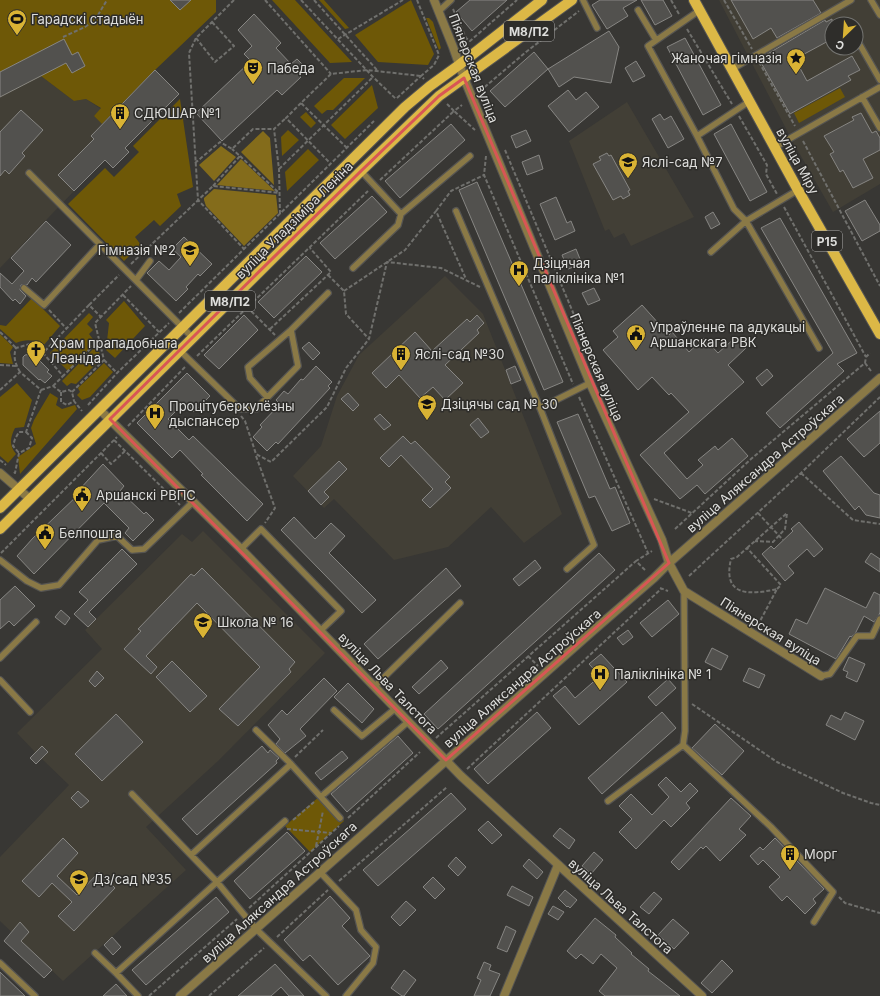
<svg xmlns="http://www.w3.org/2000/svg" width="880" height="996" font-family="Inter,sans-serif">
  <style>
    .built { fill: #423f36; fill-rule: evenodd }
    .green { fill: #6e5807 }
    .forest { fill: #846c1b }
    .building { fill: #52514e; stroke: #878683 }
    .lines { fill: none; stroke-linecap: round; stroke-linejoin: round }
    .service-casing { stroke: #565552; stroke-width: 8 }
    .minor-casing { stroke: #565552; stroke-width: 10 }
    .tertiary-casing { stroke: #565552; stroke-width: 10 }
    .primary-casing { stroke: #565552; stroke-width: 12 }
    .path { stroke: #70706d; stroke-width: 2; stroke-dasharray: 4 2; stroke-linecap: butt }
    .service { stroke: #8a7946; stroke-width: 5.5 }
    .minor { stroke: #8a7946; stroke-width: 8 }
    .tertiary { stroke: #8a7946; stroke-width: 8 }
    .primary { stroke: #dcb846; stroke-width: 10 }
    .marked { fill: none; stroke: #d85655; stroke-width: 3; stroke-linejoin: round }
    .labels { text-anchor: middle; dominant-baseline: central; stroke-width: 3; stroke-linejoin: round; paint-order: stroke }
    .shield { fill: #2e2d2a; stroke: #a9a9a7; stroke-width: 1 }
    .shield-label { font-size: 12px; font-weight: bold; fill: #dededc }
    .poi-label { font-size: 13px; fill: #dededc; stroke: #2e2d2a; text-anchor: start }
    .street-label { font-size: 13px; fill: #dededc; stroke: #2e2d2a }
  </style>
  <rect width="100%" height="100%" fill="#383734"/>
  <path class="built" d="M719 0H880V184L833 212 794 144ZM832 24H856V48H832Z
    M41 76 74 101 86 99 101 109 94 116 102 124 91 136 94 139 58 175 74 191 0 268V97Z
    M627 102 694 217 631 246 624 233 614 238 609 229 605 231 569 141Z
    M445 276 483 314 562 514 524 543 491 507 448 547 394 560 334 499 324 508 293 476 321 446 337 396 359 355Z
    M203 531 325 653 218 761 146 827 186 870 63 981 0 921V857L69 785 42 759 36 764 30 758 35 752 17 733 102 649 85 630 182 534 192 542Z"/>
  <path class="green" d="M0 0H216V12L155 70 102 124 94 116 101 108 86 99 74 101 41 76 0 97Z
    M272 0H295L352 62 330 63Z
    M319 0H324L349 28 345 29Z
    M411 0 434 54 428 65 378 62 355 35Z
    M426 18H429L433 22 441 48 439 50Z
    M344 78H365L333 110H327L322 114 314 106Z
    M372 85 378 108 345 139 331 125Z
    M840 88 845 97 799 123 794 113Z
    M180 99 193 187 177 194 181 206 160 226 154 220 135 237 141 245 124 261 68 204 105 168 114 177 139 152 133 146Z
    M306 112 316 123 311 128 300 117Z
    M288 130 299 140 282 156 281 137Z
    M308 149 319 160 287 191 285 172Z
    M32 298 60 326 43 346C34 339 26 339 16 343L0 329V325L6 326Z
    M124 301 145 326 115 358 106 350 109 323 106 320Z
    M89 313 93 317 87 324 93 330 89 334 93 339 89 343 92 346 68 371 50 353Z
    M0 334 13 347 10 352 13 364 0 363Z
    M94 348 100 353 96 356V364L76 384 71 383 67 386 62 381Z
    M104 363 113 372 90 397 82 400 77 395 80 392 78 388Z
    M17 383 32 400 24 427 15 428C10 438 9 445 16 454L8 463 0 456V397Z
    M50 393 58 398 56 405 62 409 75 405 77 409 20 474 18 457 36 444 31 428 34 420Z
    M320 796 344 821 310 852 285 826Z"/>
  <path class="forest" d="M263 131 270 138 274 185 241 152Z
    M221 146 236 157 214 181 199 165Z
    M241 159 275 191 217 185Z
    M214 189 276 195 278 213 244 246 206 206 204 200V198Z"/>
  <path class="building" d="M170 0H191L180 10Z
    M470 0H507L472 31 456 12Z
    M600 0H637L623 8 628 16 607 29 592 5Z
    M641 0H663L672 16 655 25Z
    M731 0H813L821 13 777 38 771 28 753 39Z
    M254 14 281 43 276 48 291 64 297 59 303 65 296 72 301 77 282 95 277 90 222 141 196 113 251 61 244 54 252 46 238 30Z
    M832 19V39L795 59 807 81 852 56 860 70 848 76 851 80 790 114 759 59 825 20 826 22Z
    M609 31 619 47 611 83 574 77 559 87 548 69 505 107 490 91 534 52 548 69Z
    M685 38 721 105 703 115 667 47Z
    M64 39 72 55 78 52 85 66 72 73 66 63 0 97V72Z
    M636 61 645 76 633 82 625 68Z
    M155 70 179 94 125 148 129 152 113 168 105 160 74 191 58 175 94 139 91 136Z
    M568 90 576 100 586 92 599 107 569 132 548 106Z
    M21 110 43 130 22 153 25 156 9 174 5 170 0 176V132Z
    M861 113 872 133 876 131 880 138V150L863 159 873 178 853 188 843 170 840 172 830 154 834 152 824 136 854 120 852 117Z
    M660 114 664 120 671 116 684 139 668 148 652 119Z
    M451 124 465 140 400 198 385 181Z
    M731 124 767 192 750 201 714 134Z
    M526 130 531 141 516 148 511 136Z
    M607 153 609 156 611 155 630 190 628 191 630 195 623 199 621 196 613 200 593 164 601 160 599 157Z
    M539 155 543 169 527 175 522 162Z
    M477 182 563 382 544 390 459 190Z
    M372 196 387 212 335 259 320 243Z
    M556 197 567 223 571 221 575 231 555 240 540 204Z
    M865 200 880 225V231L862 241 845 211Z
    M713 212 720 224 711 229 705 217Z
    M780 218 857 353 837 364 844 371 780 428 766 413 833 353 761 228Z
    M46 221 71 245 36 282 32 278 27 285H21L20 290 26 296 20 304 15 299 13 301 0 287V273L12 284 24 271 11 258Z
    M184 237 212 264 200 276 198 274 186 287 188 289 176 301 147 273 159 261 169 270 181 257 172 249Z
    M576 249 582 264 568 269 562 255Z
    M306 256 322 272 274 318 258 302Z
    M594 288 600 300 588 305 582 293Z
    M642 305 669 335 672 332 689 352 704 338 718 353 736 337 746 348 728 365 744 382 664 453 687 479 703 465 698 460 715 446 718 450 732 438 748 456 705 494 697 485 680 499 640 455 689 412 671 393 669 395 652 377 638 390 603 350 618 337 613 331Z
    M244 315 258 330 219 369 204 355Z
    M477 315 484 323 477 330 479 333 445 365 463 383 445 400 433 387 420 398 399 375 386 388 372 373 415 332 432 351 467 319 470 322Z
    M309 342 320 353 313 360 302 348Z
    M33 354 49 370 47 372 52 376 45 383 40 379 39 380 23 365V357L25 355Z
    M316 366 332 382 328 386 330 388 278 444 276 442 267 451 253 437 262 427 260 425 280 404 276 400 284 391 288 394 301 379 303 380Z
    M515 366 521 380 511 384 506 370Z
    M767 369 773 376 762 386 756 378Z
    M187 373 210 396 194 412 185 402 168 419 189 440 193 436 263 504 247 521 201 475 203 474 180 450 172 458 137 423Z
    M348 393 359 405 353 411 341 399Z
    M880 411V443L864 457 847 439Z
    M380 414 391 425 384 430 374 419Z
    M578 414 610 489 615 487 630 523 612 531 595 496 589 498 557 422Z
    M478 418 489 432 481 438 470 425Z
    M403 436 411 444 415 441 450 477 445 482 451 488 430 508 422 500 433 489 401 455 389 467 380 458Z
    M841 456 874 493 880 495V518L866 515 859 506 855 510 823 471Z
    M339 461 347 469 324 492 329 497 321 505 308 491Z
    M103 464 124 486 120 491 144 514 146 512 154 520 133 541 125 533 129 528 104 503 34 574 17 556 33 538 80 493 78 491Z
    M294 517 315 539 331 523 345 536 329 553 376 600 362 613 281 530Z
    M799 522 823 549 814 557 807 549 788 566 794 573 785 581 762 554 771 546 774 549 793 531 791 529Z
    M122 549 137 564 89 612 96 619 88 627 74 614 88 600 79 592Z
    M599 553 615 570 438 729 424 714Z
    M871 553 880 559V572L865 562Z
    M535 560 541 568 519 586 513 579Z
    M202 568 295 662 289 669 291 672 238 726 219 709 260 667 197 603 146 656 157 667 151 674 124 649 141 631 138 629 191 574 194 576Z
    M446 568 461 586 378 659 364 644Z
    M15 586 35 606 14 626 9 621 0 629V600Z
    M825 588 866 608 874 592 880 595V612L879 615 874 622 864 616 856 632 851 637 850 636 836 659 789 634 796 619 807 624Z
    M668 600 679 614 652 637 640 623Z
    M61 610 70 618 65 625 55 617Z
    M628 630 633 637 623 645 617 638Z
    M712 648 728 656 721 670 705 662Z
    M601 654 627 682 579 725 553 696 565 686 575 698 600 676 589 664Z
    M849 657 865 664 857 682 846 677 848 672 843 670Z
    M441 660 448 668 419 694 412 687Z
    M172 661 207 696 190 712 156 677Z
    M749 668 765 675 759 688 743 681Z
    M97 671 104 678 95 687 89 681Z
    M324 678 337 691 300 729 306 736 285 753 276 744 280 739 268 725 282 710 287 715Z
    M668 679 676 688 656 706 648 697Z
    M348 683 374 709 362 723 334 697Z
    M537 712 551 728 488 784 474 769Z
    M662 712 676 728 602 794 588 778Z
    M845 712 864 721 855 740 826 725 831 715 841 720Z
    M116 714 143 742 102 781 75 754Z
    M715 724 744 751 722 775 692 748Z
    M398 736 413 753 347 812 331 794Z
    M42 746 48 752 36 764 30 758Z
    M262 746 268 753 270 750 279 758 276 761 277 763 197 835 182 819Z
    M342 751 348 758 321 780 315 773Z
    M666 777 681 792 690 783 698 791 686 803 690 808 671 827 664 820 636 849 619 832 632 819 619 806 631 794 652 815 669 797 658 785Z
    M78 791 89 801 81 808 71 798Z
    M451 793 466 809 378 886 363 870Z
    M731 798 751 816 739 829 746 835 720 861 706 846 703 849 701 847 679 870 671 862Z
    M488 821 502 835 492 844 478 830Z
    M560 828 575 840 569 849 553 836Z
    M287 832 305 851 250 899 234 881Z
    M63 838 78 853 57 876 77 895 99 872 115 888 74 931 58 916 72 902 52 883 39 897 22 881Z
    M775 838 824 889 813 899 816 903 805 914 787 896 782 901 769 887 780 877 763 860 758 865 750 856 760 847 763 850Z
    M594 852 603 860 591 874 582 866Z
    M456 857 466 867 458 876 448 866Z
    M529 859 543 872 537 879 523 866Z
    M433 877 445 889 435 899 423 887Z
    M512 886 533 897 529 906 507 895Z
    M565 890 577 900 570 908 568 906 567 907 558 898Z
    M654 892 662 899 649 914 640 907Z
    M330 896 350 918 342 926 370 956 338 985 310 955 303 961 284 940Z
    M216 897 229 912 146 985 132 970Z
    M406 901 416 910 400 926 391 917Z
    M553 906 564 912 558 920 548 914Z
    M595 918 616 935 615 937 632 953 631 954 649 969 648 971 680 996H605L599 991 617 968 601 954 593 964 581 954 576 959 567 951Z
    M673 919 689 933 674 949 658 935Z
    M20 922 29 932 21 941 52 970 44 978 4 941Z
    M506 926 516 931 507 952 497 948Z
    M112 937 121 947 113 955 104 945Z
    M722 960 733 971 712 993 701 983Z
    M484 962 491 965 489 970 500 974 490 996H474L481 980 477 978Z
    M275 964 304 996H289L281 987 271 996H238Z
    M404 970 416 980 404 996H402L391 988Z
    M0 972 25 996H0Z
    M116 984 127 996H103Z"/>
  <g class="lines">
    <g class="service-casing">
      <path id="service" d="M583 0 597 28
        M871 0 880 15
        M638 10 656 40
        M439 11 451 0
        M856 38 880 80
        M732 69 851 0
        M862 97 880 128
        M750 101 697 136 734 209 746 221 819 348
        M697 136 648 46 700 10
        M775 147 880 87
        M361 171 401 214 470 156
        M29 173 193 338
        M456 211 540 408
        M711 252 746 221 798 190
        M353 268 398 225 401 214
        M136 280 150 261
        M24 288 44 305 100 244
        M169 340 240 409H256L298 366 291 330 328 293
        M267 397 250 378 248 367 291 330
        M241 549 261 529 341 611 320 631
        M0 560 27 581 41 588 59 585 98 540 117 536 132 550 144 549 193 502
        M567 569 594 545 540 408 590 383
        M0 658 36 622
        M821 676 830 674 857 636H872L880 619
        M0 680 30 712
        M375 686 460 603
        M334 710 362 736 396 708
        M256 730 289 762 340 818
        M683 745 771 827 833 892 814 922
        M132 794 217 882 116 973 138 996
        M324 794 409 721
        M608 801 683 745 685 731 684 591
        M285 821 217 882 256 929 326 996
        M191 855 291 764
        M320 872 356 910 361 930 376 947 373 963 346 996
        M95 953 116 973
        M0 963 35 996"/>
    </g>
    <g class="minor-casing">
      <path id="minor" d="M669 563 684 591 821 676
        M504 996 558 865"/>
    </g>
    <g class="tertiary-casing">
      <path id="tertiary" d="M434 0 453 47 464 78 590 383 662 540 669 563
        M100 410 241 549 461 776 702 996
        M0 473 30 499
        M180 996 595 629 654 578 669 563 880 378"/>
    </g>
    <g class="primary-casing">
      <path id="primary" d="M694 0 798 190 880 334
        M0 508 405 107 430 86 459 65 542 0
        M0 529 361 171 439 96 572 0"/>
    </g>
    <path class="path" d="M234 0 196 38 189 53 198 200 244 249
      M265 0 331 74
      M301 0 373 77 396 99
      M314 0 377 70
      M417 0 439 55 434 65 421 76 424 79
      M671 0 679 14
      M724 0 752 49
      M453 9 466 38 470 41 517 0
      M687 29 732 104
      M63 37 85 27 95 20 107 0
      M196 38 215 62 234 46 212 22
      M338 39 403 0
      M759 62 795 126
      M480 91 526 52 579 11
      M397 98 421 76
      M301 103 286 118 331 164
      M447 104 454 111 462 105
      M739 116 767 165 766 174 777 194
      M803 141 880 286
      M347 148 301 103 331 74 367 70 421 76
      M505 150 613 408
      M240 156 278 192
      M486 156 484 175 573 384
      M195 163 220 142 232 149 253 129H274
      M279 169 373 77
      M380 180 454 111 475 130
      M213 186 240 156 232 149
      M784 207 866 357
      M436 211 451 191 484 175
      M280 214 279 169 274 129 286 118
      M131 264 213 186 280 193
      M328 275 344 291 346 314 369 339
      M344 291 405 250 436 211 466 279
      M123 295 159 332
      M89 305 119 275
      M247 307 275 335
      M49 310 66 328
      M179 313 374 121
      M270 329 331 272 310 248
      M0 332 16 348
      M99 340 63 376 43 353 89 305 101 317
      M197 356 368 191
      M104 360 117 373
      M865 363 871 371
      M0 365 17 366
      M20 372C15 363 13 357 16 348L30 344 42 353
      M53 386 63 376
      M0 390 20 372 41 390 26 432H19L15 439 13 446 19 453
      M41 390 53 386 61 392 69 390 72 392 74 401
      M61 392V402L67 405 74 401 82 411
      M72 392 104 360 95 323 131 286
      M579 397 648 553
      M88 405 117 373 169 323
      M241 416 245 421 256 454 271 462 327 407 346 368 369 339 387 262 441 268 480 287
      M128 426 185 367
      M114 440 180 505
      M101 453 111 464 125 451
      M256 456 275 508 265 523
      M0 460 6 465
      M14 472 15 473 19 453 29 448 32 438 26 432
      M801 473 853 520 880 524
      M654 499 692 513
      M758 513 783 540
      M675 529 751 459 865 363 866 357 870 353
      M747 548 787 513 785 529 773 542 755 541
      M1 553 117 437
      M645 570 636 561 652 551
      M689 576 801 473 880 397
      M660 588 668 591
      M777 589 781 585 747 548 737 557 731 559C722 597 750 595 777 589L759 623 778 633
      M528 656 538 666
      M692 704 777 762 843 793 871 803 880 805
      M436 738 636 561
      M295 757 323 730
      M467 769 661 589
      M348 818 420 752
      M293 820 314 802
      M287 829 331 833
      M316 846 323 811
      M339 881 447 787
      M839 897 845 903 880 913
      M249 908 339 826
      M277 937 328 890
      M149 996 237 919
      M209 996 264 948"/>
    <use href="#service" class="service"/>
    <use href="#minor" class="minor"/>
    <use href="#tertiary" class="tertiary"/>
    <use href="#primary" class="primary"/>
  </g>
  <path class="marked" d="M464 78 669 563 446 760 110 419 361 171 439 96Z"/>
  <defs>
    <g id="stadium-pin" transform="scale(1)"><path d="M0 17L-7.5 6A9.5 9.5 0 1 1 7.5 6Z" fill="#d9b334" stroke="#2e2d2a"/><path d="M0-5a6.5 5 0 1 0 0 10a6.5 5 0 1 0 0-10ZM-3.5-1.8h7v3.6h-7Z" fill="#111"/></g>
    <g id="sight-pin" transform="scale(1)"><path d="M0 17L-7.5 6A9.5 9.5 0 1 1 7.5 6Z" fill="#d9b334" stroke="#2e2d2a"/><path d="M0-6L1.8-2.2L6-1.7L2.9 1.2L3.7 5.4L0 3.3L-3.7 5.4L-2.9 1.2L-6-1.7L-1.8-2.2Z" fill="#111"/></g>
    <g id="theatre-pin" transform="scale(1)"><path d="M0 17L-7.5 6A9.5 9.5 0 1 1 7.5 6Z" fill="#d9b334" stroke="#2e2d2a"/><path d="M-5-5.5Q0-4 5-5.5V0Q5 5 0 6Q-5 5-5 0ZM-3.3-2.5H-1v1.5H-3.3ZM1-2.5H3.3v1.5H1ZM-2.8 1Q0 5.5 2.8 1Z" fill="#111"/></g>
    <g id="building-pin" transform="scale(1)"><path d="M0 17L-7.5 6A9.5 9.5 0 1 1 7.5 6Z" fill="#d9b334" stroke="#2e2d2a"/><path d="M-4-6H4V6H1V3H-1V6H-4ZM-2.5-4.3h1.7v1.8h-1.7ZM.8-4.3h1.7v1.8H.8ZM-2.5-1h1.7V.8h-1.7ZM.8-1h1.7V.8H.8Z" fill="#111"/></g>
    <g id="school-pin" transform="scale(1)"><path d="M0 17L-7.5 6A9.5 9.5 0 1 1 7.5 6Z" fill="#d9b334" stroke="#2e2d2a"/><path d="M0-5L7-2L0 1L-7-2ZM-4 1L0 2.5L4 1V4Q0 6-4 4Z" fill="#111"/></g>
    <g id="hospital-pin" transform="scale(1)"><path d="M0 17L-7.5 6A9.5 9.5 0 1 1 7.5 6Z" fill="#d9b334" stroke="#2e2d2a"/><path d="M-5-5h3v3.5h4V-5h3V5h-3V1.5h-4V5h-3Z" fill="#111"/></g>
    <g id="civic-pin" transform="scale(1)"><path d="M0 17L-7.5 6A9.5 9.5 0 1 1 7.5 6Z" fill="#d9b334" stroke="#2e2d2a"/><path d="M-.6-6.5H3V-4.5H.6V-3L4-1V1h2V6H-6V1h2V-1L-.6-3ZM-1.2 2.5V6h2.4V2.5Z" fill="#111"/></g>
    <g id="church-pin" transform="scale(1)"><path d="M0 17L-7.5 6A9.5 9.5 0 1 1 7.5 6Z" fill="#d9b334" stroke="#2e2d2a"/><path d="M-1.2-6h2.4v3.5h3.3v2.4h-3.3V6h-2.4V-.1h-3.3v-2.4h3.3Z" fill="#111"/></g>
  </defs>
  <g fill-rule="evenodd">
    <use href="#stadium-pin" x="17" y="19"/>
    <use href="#sight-pin" x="796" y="58"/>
    <use href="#theatre-pin" x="253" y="68"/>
    <use href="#building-pin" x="120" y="113"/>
    <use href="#school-pin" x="628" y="162"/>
    <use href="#school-pin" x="190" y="250"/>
    <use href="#hospital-pin" x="519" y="270"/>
    <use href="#civic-pin" x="636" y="334"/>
    <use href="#church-pin" x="36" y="350"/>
    <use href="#building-pin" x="401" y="354"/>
    <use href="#school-pin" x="427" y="404"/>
    <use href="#hospital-pin" x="155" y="413"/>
    <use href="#civic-pin" x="82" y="495"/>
    <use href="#civic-pin" x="45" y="533"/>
    <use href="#school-pin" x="203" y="622"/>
    <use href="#hospital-pin" x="600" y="674"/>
    <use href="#building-pin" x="790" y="854"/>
    <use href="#school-pin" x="79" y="879"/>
  </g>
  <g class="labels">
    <g class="shield">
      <rect x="504" y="21" width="50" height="20" rx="3"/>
      <rect x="812" y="231" width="30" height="20" rx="3"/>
      <rect x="205" y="291" width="50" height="20" rx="3"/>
    </g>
    <g class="shield-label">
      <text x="529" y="31">М8/П2</text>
      <text x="827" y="241">Р15</text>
      <text x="230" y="301">М8/П2</text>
    </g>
    <g class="poi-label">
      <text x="31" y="19">Гарадскі стадыён</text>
      <text x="782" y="58" text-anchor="end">Жаночая гімназія</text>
      <text x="267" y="68">Пабеда</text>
      <text x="134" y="113">СДЮШАР №1</text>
      <text x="642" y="162">Яслі-сад №7</text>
      <text x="176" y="250" text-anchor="end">Гімназія №2</text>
      <text x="533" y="263">Дзіцячая<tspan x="533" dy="15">паліклініка №1</tspan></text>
      <text x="650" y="327">Упраўленне па адукацыі<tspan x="650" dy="15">Аршанскага РВК</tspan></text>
      <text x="50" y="343">Храм прападобнага<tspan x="50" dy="15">Леаніда</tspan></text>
      <text x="415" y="354">Яслі-сад №30</text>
      <text x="441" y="404">Дзіцячы сад № 30</text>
      <text x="169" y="406">Процітуберкулёзны<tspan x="169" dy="15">дыспансер</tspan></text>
      <text x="96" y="495">Аршанскі РВПС</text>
      <text x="59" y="533">Белпошта</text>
      <text x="217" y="622">Школа № 16</text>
      <text x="614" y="674">Паліклініка № 1</text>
      <text x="804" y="854">Морг</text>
      <text x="93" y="879">Дз/сад №35</text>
    </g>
    <g class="street-label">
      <text transform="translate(474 68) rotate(69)">Піянерская вуліца</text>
      <text transform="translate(798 161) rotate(61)">вуліца Міру</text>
      <text transform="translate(294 220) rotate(-45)">вуліца Уладзіміра Леніна</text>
      <text transform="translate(597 367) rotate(67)">Піянерская вуліца</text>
      <text transform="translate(765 463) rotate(-41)">вуліца Аляксандра Астроўскага</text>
      <text transform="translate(771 631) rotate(32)">Піянерская вуліца</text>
      <text transform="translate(522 678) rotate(-41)">вуліца Аляксандра Астроўскага</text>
      <text transform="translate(388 683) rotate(46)">вуліца Льва Талстога</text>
      <text transform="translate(279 892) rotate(-42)">вуліца Аляксандра Астроўскага</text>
      <text transform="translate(621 906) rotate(42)">вуліца Льва Талстога</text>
    </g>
  </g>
  <g transform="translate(844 36) rotate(205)"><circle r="19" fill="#2e2d2a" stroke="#747471"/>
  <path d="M0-3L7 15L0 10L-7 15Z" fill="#d9b334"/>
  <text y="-6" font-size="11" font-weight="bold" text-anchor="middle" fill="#dededc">С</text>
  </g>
</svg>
